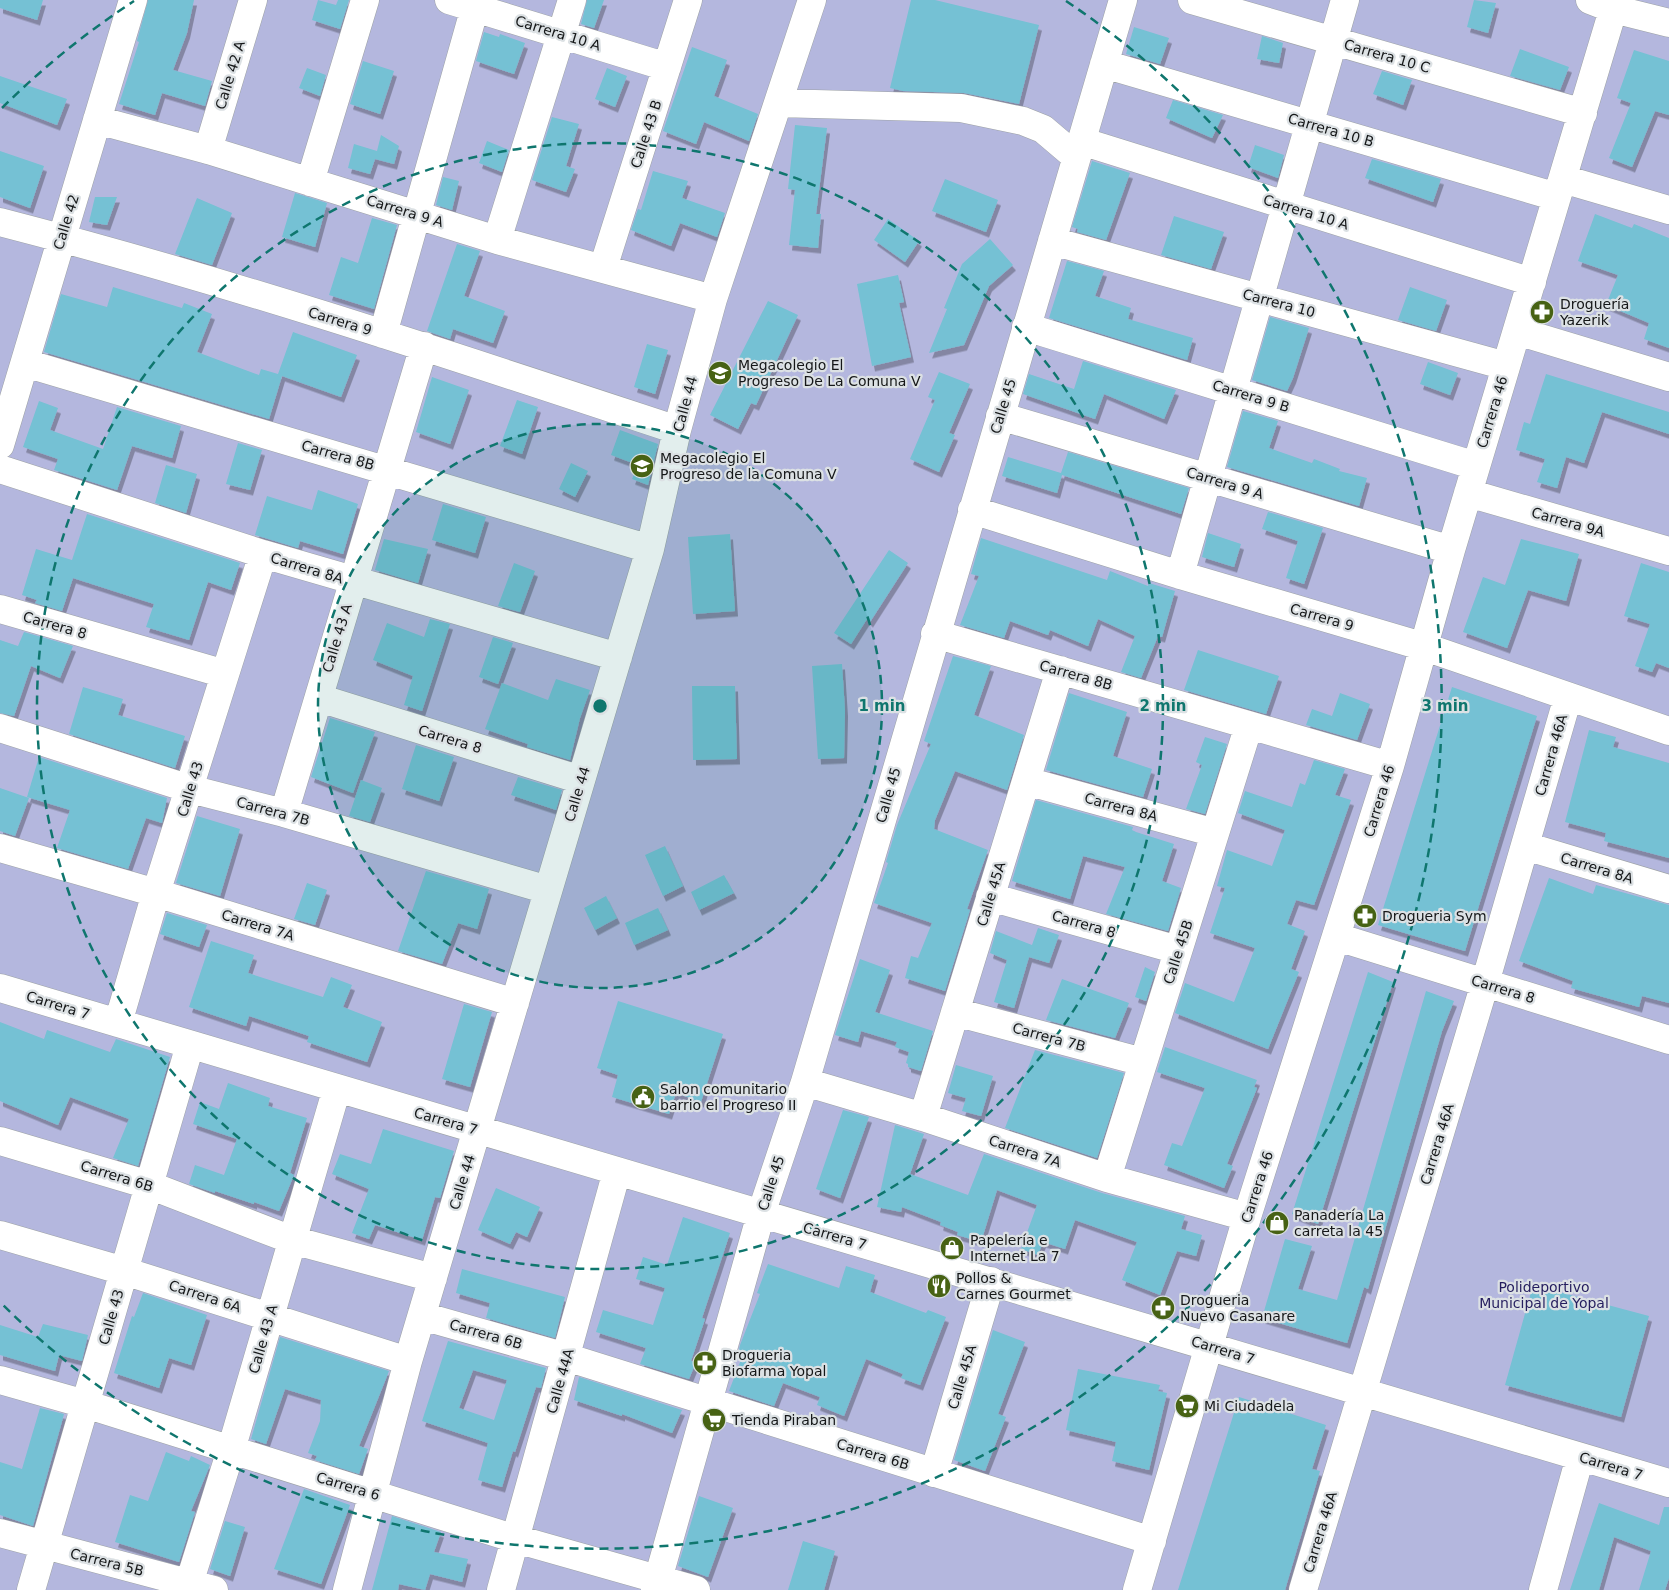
<svg xmlns="http://www.w3.org/2000/svg" width="1669" height="1590" font-family="'DejaVu Sans',sans-serif">
  <style>
    .green { fill: #b4b7de }
    .building { fill: #75c1d4; fill-rule: evenodd; filter: url(#shadow) }
    .lines { fill: none; stroke-linecap: round; stroke-linejoin: round }
    .minor-casing { stroke: #9da2a5; stroke-width: 29 }
    .minor { stroke: #fff; stroke-width: 28 }
    .ring { fill: none; stroke: #0f766e; stroke-width: 2.5; stroke-dasharray: 9 6 }
    .labels { text-anchor: middle; dominant-baseline: central; stroke-width: 4.5; stroke-linejoin: round; paint-order: stroke }
    .street-label { font-size: 14px; fill: #151718; stroke: #dce1e4 }
    .poi-label { font-size: 14px; fill: #151718; stroke: #dce1e4; text-anchor: start }
    .park-label { font-size: 14px; fill: #251e5f; stroke: #dce1e4 }
    .centre { fill: #0f766e; stroke: #dce1e4; stroke-width: 2.5 }
    .ring-label { font-size: 15px; text-anchor: middle; font-weight: bold; fill: #0f766e; stroke: #dce1e4; stroke-width: 4.5; stroke-linejoin: round; paint-order: stroke }
  </style>
  <defs>
    <filter id="shadow"><feDropShadow dx="3" dy="5.5" stdDeviation="0" flood-color="#0004"/></filter>
  </defs>
  <rect width="100%" height="100%" fill="#dce1e4"/>
  <path class="green" d="M0 0H1669V1590H0Z"/>
  <path class="building" d="M0 0H43L37 20 0 8Z
    M148 0H194L187 33 173 70 212 81 205 106 162 93 155 115 119 104 139 42 137 41Z
    M318 0 336 5 338 0H349L340 29 312 20Z
    M587 0H604L594 28 581 24Z
    M911 0H935L1039 25 1019 104 964 93 903 91 890 88Z
    M1474 0 1496 3 1488 33 1467 27Z
    M1134 27 1169 38 1160 64 1126 54Z
    M484 32 499 37 500 34 525 43 514 74 476 61Z
    M1262 36 1283 43 1279 63 1257 59Z
    M692 47 727 60 714 96 758 114 749 141 704 122 696 144 663 131Z
    M1520 49 1569 67 1560 90 1510 76Z
    M1634 50 1669 61V115L1655 111 1632 167 1609 158 1631 103 1617 98Z
    M363 61 394 71 380 114 350 104Z
    M307 68 326 75 320 96 299 88Z
    M607 68 627 76 615 107 595 99Z
    M1382 71 1412 80 1403 105 1373 94Z
    M0 76 67 99 57 125 0 103Z
    M1173 100 1223 115 1212 138 1166 118Z
    M552 117 579 124 566 166 575 169 566 192 532 180Z
    M795 125 827 128 816 214H821L818 248 789 245 795 190 788 189Z
    M381 135 399 146 394 164 375 159 370 174 348 168 354 144 377 151Z
    M487 141 509 150 502 172 479 163Z
    M1255 145 1284 155 1278 178 1248 167Z
    M0 151 44 166 30 208 0 197Z
    M1372 159 1441 179 1433 202 1365 178Z
    M1092 161 1130 173 1106 240 1077 232 1078 229 1072 227Z
    M653 171 688 181 682 198 725 213 717 237 680 223 671 246 631 230 638 209 641 210Z
    M443 177 459 181 452 210 436 205Z
    M945 179 998 200 986 232 932 211Z
    M295 193 327 203 315 247 282 237Z
    M95 197H117L107 225 89 222Z
    M197 198 232 213 212 265 175 254Z
    M1595 214 1632 228 1634 224 1669 238V348L1644 339 1649 323 1606 305 1618 275 1578 261Z
    M1174 216 1224 232 1211 269 1161 255Z
    M372 218 397 225 374 309 329 295 341 257 358 263Z
    M888 219 919 241 905 262 874 240Z
    M990 239 1013 265 989 286 964 345 929 353 947 309 944 308 962 264Z
    M457 244 480 251 464 296 505 311 493 343 453 329 450 339 427 331Z
    M1067 261 1104 271 1095 296 1131 308 1128 319 1193 338 1187 360 1049 318Z
    M898 275 904 302 899 303 911 357 872 366 857 284Z
    M113 287 182 308 184 303 212 314 197 352 259 375 261 369 278 374 293 332 357 355 341 397 282 376 269 419 44 352 61 294 107 307Z
    M1410 287 1447 300 1436 331 1398 320Z
    M768 301 798 315 756 405 751 403 738 429 710 415Z
    M1270 317 1309 328 1293 378 1287 391 1252 380Z
    M647 344 668 350 655 394 634 387Z
    M1083 361 1176 390 1164 419 1104 394 1095 419 1023 394 1029 374 1074 389Z
    M1428 362 1458 373 1450 395 1420 384Z
    M939 372 970 384 949 433 955 435 939 472 910 459 935 400 928 397Z
    M1546 374 1669 412V434L1602 412 1584 463 1566 457 1557 488 1537 482 1545 459 1516 450 1524 422 1530 424Z
    M432 377 469 390 450 444 416 432Z
    M517 400 538 407 522 454 500 446Z
    M39 401 58 408 50 430 103 449 117 407 181 426 172 458 132 446 117 490 54 470 58 459 23 447Z
    M1243 411 1278 421 1269 448 1312 463 1314 459 1340 469 1339 471 1367 478 1359 506 1227 467Z
    M620 430 658 444 648 485 632 479 638 465 611 455Z
    M238 443 262 450 250 490 226 484Z
    M1068 452 1189 488 1181 514 1062 475 1057 493 1002 476 1008 457 1061 473Z
    M571 463 588 471 575 497 559 489Z
    M166 465 197 474 186 513 155 503Z
    M318 490 358 504 343 554 300 541 298 548 255 535 267 496 312 510Z
    M443 504 486 517 475 553 432 540Z
    M1268 512 1323 528 1304 584 1286 578 1298 541 1262 529Z
    M87 514 240 563 231 590 208 582 189 640 146 627 154 604 73 578 62 611 35 603 37 600 22 595 36 549 72 560Z
    M1208 533 1241 544 1234 567 1202 557Z
    M730 534 735 611 693 614 688 537Z
    M981 538 1107 580 1110 571 1148 586 1149 583 1175 591 1162 637 1158 636 1141 678 1121 672 1135 636 1098 619 1088 646 1050 630 1048 635 1010 621 1004 638 960 625 979 576 971 574Z
    M384 539 428 549 418 583 375 570Z
    M1521 539 1579 554 1566 601 1528 590 1507 648 1463 632 1483 577 1505 585Z
    M889 550 908 563 870 622 867 619 851 644 834 633Z
    M514 563 535 571 520 612 498 606Z
    M1641 563 1669 572V668L1656 663 1652 672 1635 666 1650 624 1624 616Z
    M430 619 450 624 422 711 404 705 413 676 373 660 387 623 424 637Z
    M24 632 73 646 60 678 31 666 14 716 0 713V640L18 646Z
    M493 637 513 643 498 684 479 677Z
    M1198 650 1279 676 1266 714 1184 690Z
    M953 656 991 666 974 715 1024 735 1007 790 955 771 935 820 934 829 988 850 967 909 970 910 945 991 905 978 911 956 918 958 932 923 874 903 888 863 886 862 897 825 931 744 924 741Z
    M842 664 845 711 844 758 818 759 812 666Z
    M556 679 590 690 580 718 570 760 527 747 528 744 485 729 502 683 548 700Z
    M692 686H735L737 759 693 760Z
    M83 687 123 699 118 715 185 736 175 768 69 734Z
    M1452 687 1537 716 1465 951 1378 925Z
    M1069 693 1127 712 1113 756 1152 769 1143 797 1046 770Z
    M1340 693 1370 704 1357 740 1306 725 1312 709 1332 716Z
    M330 718 375 732 353 793 311 777Z
    M1589 730 1616 737 1613 747 1669 763V858L1604 841 1606 833 1565 822Z
    M1205 737 1227 744 1205 814 1186 809 1202 765 1196 762Z
    M416 745 454 757 439 801 402 789Z
    M39 757 167 798 162 823 146 818 128 869 57 848 70 810 27 797Z
    M1314 760 1345 769 1335 795 1351 800 1314 905 1296 900 1287 924 1305 931 1291 969 1299 972 1268 1049 1175 1013 1185 983 1234 1002 1255 948 1210 933 1225 888 1217 886 1227 850 1272 866 1285 830 1238 813 1245 791 1292 807 1300 783 1305 785Z
    M518 777 562 790 556 810 511 795Z
    M361 780 382 788 370 822 349 816Z
    M0 788 29 798 15 836 0 831Z
    M1036 800 1133 827 1132 830 1136 832 1174 844 1162 881 1181 888 1168 931 1106 914 1125 867 1083 856 1070 899 1012 881Z
    M197 816 240 829 220 896 176 883Z
    M665 846 683 886 663 896 645 855Z
    M426 871 489 889 477 929 458 923 442 964 398 951Z
    M724 875 734 893 699 910 691 892Z
    M1549 878 1593 894 1596 885 1669 905V1003L1642 996 1639 1007 1571 988 1573 981 1519 961Z
    M307 883 327 890 315 925 294 919Z
    M606 896 617 918 595 930 584 908Z
    M658 908 668 930 634 945 625 923Z
    M167 913 207 925 199 947 160 934Z
    M1038 928 1059 935 1049 963 1029 957 1014 1008 994 1002 1007 960 990 953 996 931 1032 945Z
    M211 941 254 955 248 973 323 997 331 977 352 985 343 1007 382 1022 367 1062 307 1042 309 1036 249 1016 246 1026 189 1007Z
    M860 959 890 970 875 1012 933 1031 921 1071 908 1067V1064L906 1063 909 1052 895 1047 897 1042 861 1031 858 1042 835 1035Z
    M1145 967 1155 972 1146 1001 1135 997Z
    M1368 972 1393 982 1318 1224 1292 1214Z
    M1062 979 1129 1003 1115 1038 1046 1020Z
    M1426 991 1454 1001 1442 1031 1368 1289 1364 1287 1347 1343 1262 1318 1285 1239 1312 1246 1298 1289 1337 1300Z
    M618 1001 723 1034 701 1102 676 1093 669 1114 612 1097 618 1075 597 1068Z
    M464 1004 492 1012 470 1087 442 1079Z
    M0 1022 44 1039 47 1030 110 1052 116 1039 170 1057 138 1166 113 1158 129 1119 70 1097 58 1125 0 1101Z
    M1165 1047 1257 1080 1254 1087 1257 1088 1227 1164 1233 1166 1224 1188 1164 1165 1172 1143 1182 1146 1205 1088 1157 1072Z
    M1035 1050 1124 1073 1097 1158 1005 1128Z
    M956 1065 993 1076 981 1116 962 1111 966 1098 948 1093Z
    M228 1083 270 1098 268 1106 307 1118 290 1173 294 1175 279 1211 254 1202V1204L215 1191V1193L189 1184 195 1165 224 1175 237 1139 193 1124 200 1102 219 1109Z
    M843 1110 869 1117 840 1198 816 1189Z
    M895 1125 924 1134 910 1174 968 1195 984 1154 1102 1193 1185 1216 1181 1229 1202 1235 1196 1256 1177 1251 1160 1295 1122 1280 1137 1242 1075 1220 1065 1249 1043 1242 1038 1255 1021 1249 1037 1205 997 1190 981 1242 957 1235 958 1232 940 1225 941 1222 902 1207 901 1212 877 1207Z
    M383 1129 454 1151 440 1198 435 1197 422 1240 375 1225 369 1239 352 1233 369 1189 332 1174 340 1154 371 1164Z
    M496 1188 540 1207 527 1237 516 1232 510 1244 478 1230Z
    M683 1217 730 1233 702 1318 705 1319 691 1361 696 1362 689 1379 640 1364 646 1348 596 1332 603 1310 653 1325 665 1288 636 1279 643 1257 667 1265Z
    M768 1264 839 1288 846 1266 875 1275 870 1292 926 1313 928 1310 946 1317 920 1385 901 1378 903 1374 866 1359 844 1416 817 1405 820 1397 783 1383 774 1406 729 1391 744 1352 739 1350 740 1345 760 1294 757 1293Z
    M462 1269 565 1297 555 1338 486 1318 490 1303 456 1293Z
    M1533 1285 1649 1316 1621 1417 1505 1385Z
    M143 1293 207 1315 191 1365 169 1358 159 1388 114 1373 132 1316 134 1317Z
    M43 1324 88 1335 82 1361 59 1355 55 1371 0 1355V1325L38 1337Z
    M993 1330 1025 1342 998 1414 1006 1417 985 1471 954 1460Z
    M280 1337 389 1371 359 1446 368 1449 359 1474 315 1460 317 1456 308 1453 320 1421 321 1400 285 1389 266 1444 251 1439Z
    M448 1341 546 1368 541 1388 536 1387 515 1452 513 1451 502 1487 478 1480 488 1443 422 1421ZM473 1370 507 1380 494 1420 459 1408Z
    M1078 1369 1160 1385 1158 1391 1167 1393 1149 1470 1112 1461 1116 1442 1066 1430Z
    M579 1377 682 1410 672 1433 622 1414V1416L574 1400Z
    M1239 1397 1326 1425 1312 1469 1320 1471 1285 1590H1178Z
    M40 1408 64 1414 33 1526 0 1515V1462L22 1469Z
    M166 1452 189 1461 191 1456 210 1465 191 1511 195 1512 179 1562 115 1542 130 1495 148 1501Z
    M304 1489 350 1505 321 1584 274 1569Z
    M699 1496 733 1508 708 1577 678 1566Z
    M1599 1503 1659 1525 1664 1507H1669V1578L1665 1590H1639L1651 1551 1614 1537 1599 1590H1570Z
    M392 1516 441 1532 434 1552 468 1559 462 1582 430 1574 425 1590 399 1584 398 1590H372Z
    M225 1521 245 1527 230 1576 210 1569Z
    M803 1541 835 1551 824 1590H788Z"/>
  <g class="lines">
    <g class="minor-casing">
      <path id="minor" d="M449 0 667 67
        M1192 0 1583 113
        M1590 0 1613 9 1669 23
        M1104 64 1557 197
        M778 103 961 108 1023 121 1043 129 1076 157
        M97 120 208 150 497 240 713 299
        M1081 141 1532 282
        M208 150 253 0
        M1563 179 1669 210
        M310 182 365 0
        M0 222C229 281 453 356 677 430
        M497 240 572 0
        M1052 241 1506 366
        M603 268 688 0
        M1026 327 1476 466
        M1517 331 1669 377
        M383 334 477 0
        M25 363 650 549
        M1000 416 1451 550
        M0 445 133 0
        M0 469 263 554 618 657
        M1468 493 1669 551
        M972 510 1180 575 1425 647 1669 731
        M1180 575 1345 0
        M0 609 225 674
        M935 634 1390 766
        M319 698 581 780
        M0 728 190 789 284 813 548 890
        M1026 781 1215 833
        M284 813 424 346
        M1525 846 1669 889
        M0 848 156 893 515 1003
        M990 897 1178 950
        M1337 937 1669 1040
        M0 988 1669 1483
        M955 1012 1143 1062
        M118 1023 156 893 263 554
        M805 1082 923 1117 1107 1178 1247 1217
        M923 1117 1060 670
        M0 1141 149 1185 292 1240 433 1278
        M1107 1178 1249 725
        M0 1235 124 1271 408 1361
        M422 1316 566 1357 1152 1541
        M0 1380 85 1404 516 1539 696 1590
        M934 1473 991 1281
        M0 1533 214 1590
        M31 1590 190 1045
        M187 1590 231 1450 337 1088
        M347 1590 408 1361 650 549 677 430 713 299 812 0
        M501 1590 617 1171
        M655 1590 761 1214 805 1082 1123 0
        M1137 1590 1247 1217 1390 766 1451 550 1616 0
        M1303 1590 1485 983 1568 697
        M1543 1590 1580 1457"/>
    </g>
    <use href="#minor" class="minor"/>
  </g>
  <circle cx="600" cy="706" r="282" fill="#0f766e" fill-opacity=".12"/>
  <g class="ring">
    <circle cx="600" cy="706" r="282"/>
    <circle cx="600" cy="706" r="563"/>
    <path d="M2 108A845 845 0 0 1 134 1M1066 1A845 845 0 1 1 2 1304"/>
  </g>
  <defs>
    <g id="pharmacy-disc" transform="scale(1.25)"><circle r="9.5" fill="#476214" stroke="#dce1e4"/><path d="M-2-6h4v4h4v4h-4v4h-4v-4h-4v-4h4Z" fill="#fff"/></g>
    <g id="school-disc" transform="scale(1.25)"><circle r="9.5" fill="#476214" stroke="#dce1e4"/><path d="M0-5L7-2L0 1L-7-2ZM-4 1L0 2.5L4 1V4Q0 6-4 4Z" fill="#fff"/></g>
    <g id="civic-disc" transform="scale(1.25)"><circle r="9.5" fill="#476214" stroke="#dce1e4"/><path d="M-.6-6.5H3V-4.5H.6V-3L4-1V1h2V6H-6V1h2V-1L-.6-3ZM-1.2 2.5V6h2.4V2.5Z" fill="#fff"/></g>
    <g id="shop-disc" transform="scale(1.25)"><circle r="9.5" fill="#476214" stroke="#dce1e4"/><path d="M-5-2.5h2.3a2.7 3.5 0 0 1 5.4 0H5L5.5 6h-11ZM-1.5-2.5h3a1.5 2.3 0 0 0-3 0Z" fill="#fff"/></g>
    <g id="restaurant-disc" transform="scale(1.25)"><circle r="9.5" fill="#476214" stroke="#dce1e4"/><path d="M-5-6h1v4h1v-4h1v4h1v-4h1v5L-1.5 .5V6h-2V.5L-5-1ZM5-6V6H3V1.5H1.5Q1.5-4 5-6Z" fill="#fff"/></g>
    <g id="supermarket-disc" transform="scale(1.25)"><circle r="9.5" fill="#476214" stroke="#dce1e4"/><path d="M-6-5.5h2.5l.6 2H6L4.5 2H-2.5L-4.4-4H-6ZM-1.5 3.2a1.3 1.3 0 1 0 .1 0ZM3 3.2a1.3 1.3 0 1 0 .1 0Z" fill="#fff"/></g>
  </defs>
  <g fill-rule="evenodd">
    <use href="#pharmacy-disc" x="1542" y="312"/>
    <use href="#school-disc" x="720" y="373"/>
    <use href="#school-disc" x="642" y="466"/>
    <use href="#pharmacy-disc" x="1365" y="916"/>
    <use href="#civic-disc" x="643" y="1097"/>
    <use href="#shop-disc" x="1277" y="1223"/>
    <use href="#shop-disc" x="952" y="1248"/>
    <use href="#restaurant-disc" x="939" y="1286"/>
    <use href="#pharmacy-disc" x="1163" y="1308"/>
    <use href="#pharmacy-disc" x="705" y="1363"/>
    <use href="#supermarket-disc" x="1187" y="1406"/>
    <use href="#supermarket-disc" x="714" y="1420"/>
  </g>
  <g class="labels">
    <g class="street-label">
      <text transform="translate(558 33) rotate(17)">Carrera 10 A</text>
      <text transform="translate(1387 56) rotate(16)">Carrera 10 C</text>
      <text transform="translate(230 75) rotate(-73)">Calle 42 A</text>
      <text transform="translate(1331 130) rotate(16)">Carrera 10 B</text>
      <text transform="translate(646 134) rotate(-72)">Calle 43 B</text>
      <text transform="translate(405 211) rotate(17)">Carrera 9 A</text>
      <text transform="translate(1306 212) rotate(17)">Carrera 10 A</text>
      <text transform="translate(66 222) rotate(-73)">Calle 42</text>
      <text transform="translate(1279 303) rotate(15)">Carrera 10</text>
      <text transform="translate(340 321) rotate(17)">Carrera 9</text>
      <text transform="translate(1251 396) rotate(17)">Carrera 9 B</text>
      <text transform="translate(685 404) rotate(-75)">Calle 44</text>
      <text transform="translate(1003 406) rotate(-73)">Calle 45</text>
      <text transform="translate(1492 412) rotate(-73)">Carrera 46</text>
      <text transform="translate(338 455) rotate(16)">Carrera 8B</text>
      <text transform="translate(1225 483) rotate(17)">Carrera 9 A</text>
      <text transform="translate(1568 522) rotate(16)">Carrera 9A</text>
      <text transform="translate(307 568) rotate(17)">Carrera 8A</text>
      <text transform="translate(1322 617) rotate(16)">Carrera 9</text>
      <text transform="translate(55 625) rotate(16)">Carrera 8</text>
      <text transform="translate(337 638) rotate(-73)">Calle 43 A</text>
      <text transform="translate(1076 675) rotate(16)">Carrera 8B</text>
      <text transform="translate(450 739) rotate(17)">Carrera 8</text>
      <text transform="translate(1551 755) rotate(-74)">Carrera 46A</text>
      <text transform="translate(190 789) rotate(-73)">Calle 43</text>
      <text transform="translate(577 794) rotate(-73)">Calle 44</text>
      <text transform="translate(888 795) rotate(-74)">Calle 45</text>
      <text transform="translate(1379 801) rotate(-73)">Carrera 46</text>
      <text transform="translate(1121 807) rotate(15)">Carrera 8A</text>
      <text transform="translate(273 811) rotate(15)">Carrera 7B</text>
      <text transform="translate(1597 868) rotate(17)">Carrera 8A</text>
      <text transform="translate(991 894) rotate(-73)">Calle 45A</text>
      <text transform="translate(1084 924) rotate(16)">Carrera 8</text>
      <text transform="translate(258 925) rotate(17)">Carrera 7A</text>
      <text transform="translate(1178 952) rotate(-72)">Calle 45B</text>
      <text transform="translate(1503 989) rotate(17)">Carrera 8</text>
      <text transform="translate(58 1005) rotate(17)">Carrera 7</text>
      <text transform="translate(1049 1037) rotate(15)">Carrera 7B</text>
      <text transform="translate(446 1121) rotate(16)">Carrera 7</text>
      <text transform="translate(1437 1144) rotate(-73)">Carrera 46A</text>
      <text transform="translate(1025 1151) rotate(18)">Carrera 7A</text>
      <text transform="translate(117 1176) rotate(17)">Carrera 6B</text>
      <text transform="translate(462 1182) rotate(-73)">Calle 44</text>
      <text transform="translate(771 1183) rotate(-72)">Calle 45</text>
      <text transform="translate(1257 1187) rotate(-72)">Carrera 46</text>
      <text transform="translate(835 1236) rotate(16)">Carrera 7</text>
      <text transform="translate(205 1296) rotate(18)">Carrera 6A</text>
      <text transform="translate(111 1317) rotate(-74)">Calle 43</text>
      <text transform="translate(486 1334) rotate(16)">Carrera 6B</text>
      <text transform="translate(263 1339) rotate(-74)">Calle 43 A</text>
      <text transform="translate(1223 1350) rotate(17)">Carrera 7</text>
      <text transform="translate(962 1377) rotate(-73)">Calle 45A</text>
      <text transform="translate(560 1381) rotate(-74)">Calle 44A</text>
      <text transform="translate(873 1454) rotate(17)">Carrera 6B</text>
      <text transform="translate(1611 1466) rotate(17)">Carrera 7</text>
      <text transform="translate(348 1486) rotate(17)">Carrera 6</text>
      <text transform="translate(1320 1532) rotate(-73)">Carrera 46A</text>
      <text transform="translate(107 1562) rotate(14)">Carrera 5B</text>
    </g>
    <g class="poi-label">
      <text x="1560" y="304">Droguería<tspan x="1560" dy="16">Yazerik</tspan></text>
      <text x="738" y="365">Megacolegio El<tspan x="738" dy="16">Progreso De La Comuna V</tspan></text>
      <text x="660" y="458">Megacolegio El<tspan x="660" dy="16">Progreso de la Comuna V</tspan></text>
      <text x="1382" y="916">Drogueria Sym</text>
      <text x="660" y="1089">Salon comunitario<tspan x="660" dy="16">barrio el Progreso II</tspan></text>
      <text x="1294" y="1215">Panadería La<tspan x="1294" dy="16">carreta la 45</tspan></text>
      <text x="970" y="1240">Papelería e<tspan x="970" dy="16">Internet La 7</tspan></text>
      <text x="956" y="1278">Pollos &amp;<tspan x="956" dy="16">Carnes Gourmet</tspan></text>
      <text x="1180" y="1300">Drogueria<tspan x="1180" dy="16">Nuevo Casanare</tspan></text>
      <text x="722" y="1355">Drogueria<tspan x="722" dy="16">Biofarma Yopal</tspan></text>
      <text x="1204" y="1406">Mi Ciudadela</text>
      <text x="732" y="1420">Tienda Piraban</text>
    </g>
    <g class="park-label">
      <text x="1544" y="1287">Polideportivo<tspan x="1544" dy="16">Municipal de Yopal</tspan></text>
    </g>
  </g>
  <circle cx="600" cy="706" r="8" class="centre"/>
  <g class="ring-label">
    <text x="882" y="711">1 min</text>
    <text x="1163" y="711">2 min</text>
    <text x="1445" y="711">3 min</text>
  </g>
</svg>
